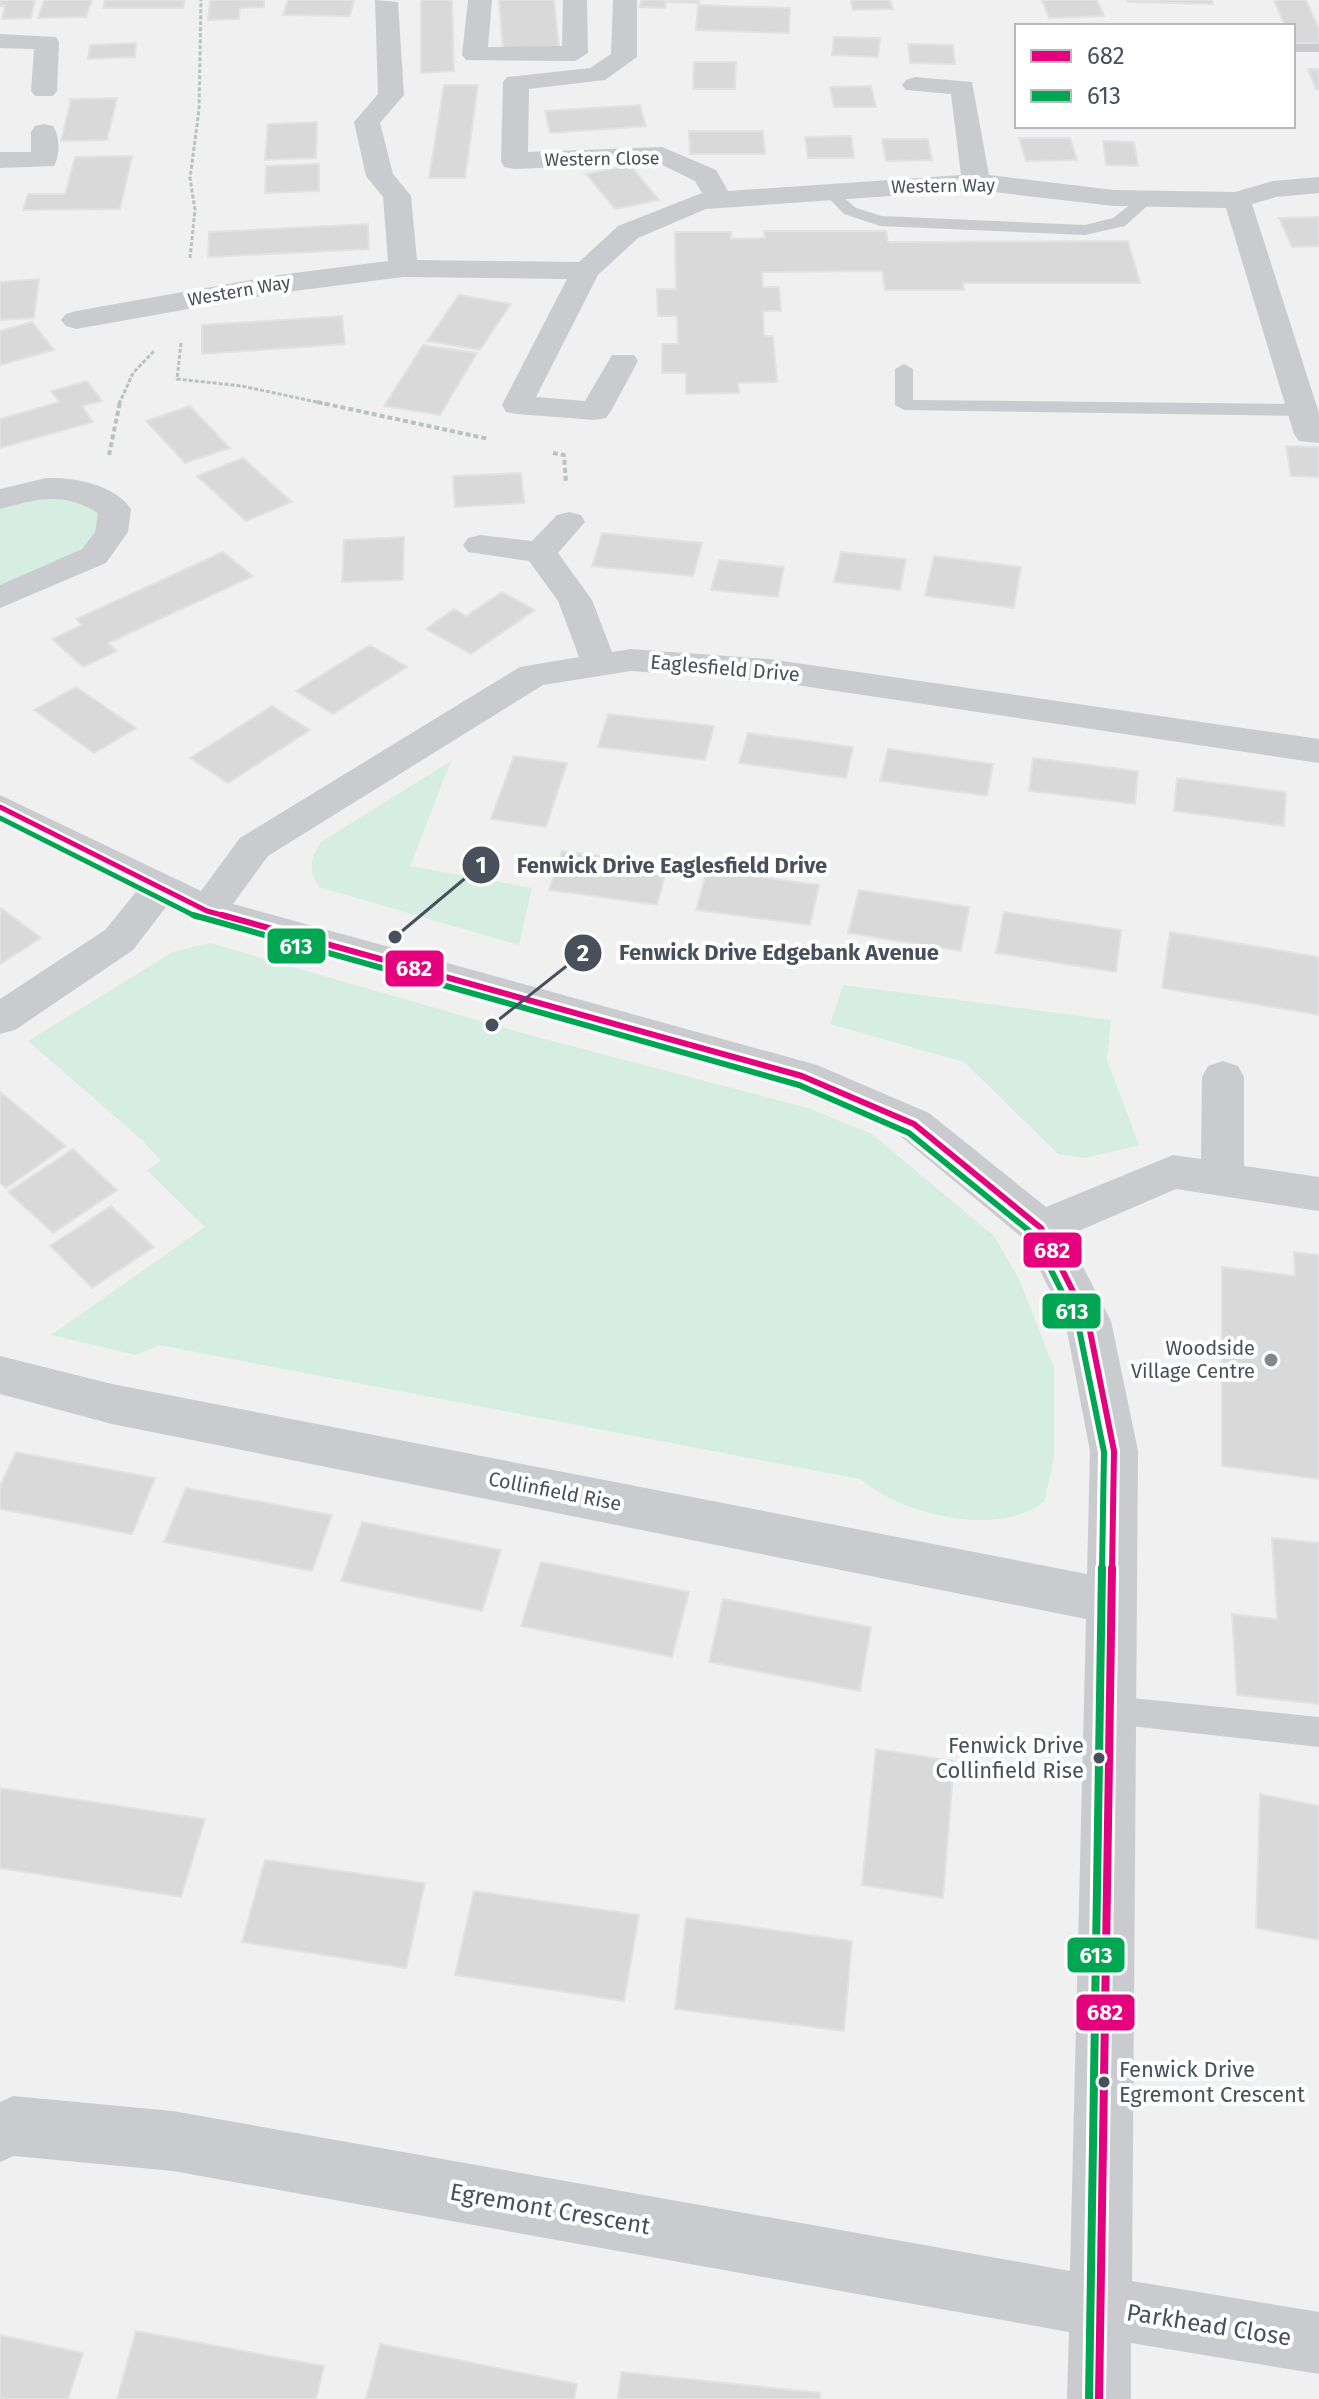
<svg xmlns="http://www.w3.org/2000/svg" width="1319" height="2399" font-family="'Fira Sans',sans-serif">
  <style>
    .green { fill: #d5eee1 }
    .building { fill: #d9d9da; stroke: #e1e2e3; stroke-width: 2 }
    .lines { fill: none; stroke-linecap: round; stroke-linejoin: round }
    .path-far1 { stroke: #b8c3c0; stroke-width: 3; stroke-dasharray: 4 2; stroke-linecap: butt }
    .path { stroke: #b8c3c0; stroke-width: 4; stroke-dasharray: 5 3; stroke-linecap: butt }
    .service { fill: #cacbce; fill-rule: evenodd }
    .minor { fill: #cacbce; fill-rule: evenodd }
    .bus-1-far2-casing { stroke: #fff; stroke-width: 10 }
    .bus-1-far1-casing { stroke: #fff; stroke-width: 12 }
    .bus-1-casing { stroke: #fff; stroke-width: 14 }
    .bus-2-far2-casing { stroke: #fff; stroke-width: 10 }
    .bus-2-far1-casing { stroke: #fff; stroke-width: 12 }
    .bus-2-casing { stroke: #fff; stroke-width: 14 }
    .bus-1-far2 { stroke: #e5007d; stroke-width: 5 }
    .bus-1-far1 { stroke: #e5007d; stroke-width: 6 }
    .bus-1 { stroke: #e5007d; stroke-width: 8 }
    .bus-2-far2 { stroke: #00a651; stroke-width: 5 }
    .bus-2-far1 { stroke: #00a651; stroke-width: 6 }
    .bus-2 { stroke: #00a651; stroke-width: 8 }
    .poi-dot { fill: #83888f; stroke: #fff; stroke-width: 3 }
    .bus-dot { fill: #48505b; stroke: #fff; stroke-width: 3 }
    .labels { text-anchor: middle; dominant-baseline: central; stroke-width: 8; stroke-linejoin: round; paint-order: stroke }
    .far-street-label { font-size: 18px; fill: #48505b; stroke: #fff }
    .street-label { font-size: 20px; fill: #48505b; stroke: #fff }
    .poi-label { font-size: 20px; fill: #48505b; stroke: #fff; text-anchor: end }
    .near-bus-label { font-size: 22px; fill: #48505b; stroke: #fff; text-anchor: end }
    .near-street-label { font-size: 24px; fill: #48505b; stroke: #fff }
    .leader { fill: none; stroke: #48505b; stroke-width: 3 }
    .callout-dot { fill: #48505b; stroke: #fff; stroke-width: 3 }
    .mark-label { font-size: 24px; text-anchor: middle; font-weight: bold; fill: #fff }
    .callout-label { font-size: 22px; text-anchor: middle; font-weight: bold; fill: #48505b; stroke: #fff; stroke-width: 8; stroke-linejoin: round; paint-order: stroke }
    .line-badge { stroke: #fff; stroke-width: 3 }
    .badge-label { font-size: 22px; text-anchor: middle; font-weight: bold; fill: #fff }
  </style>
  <rect width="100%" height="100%" fill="#f0f0f0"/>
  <path class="green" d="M69 498 99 510 98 536 78 551 0 585V508L27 500Z
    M451 761 410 866 532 888 519 945 319 887C308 869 310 860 321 842Z
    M210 943 522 1033 808 1108 872 1134 994 1236 1019 1279 1054 1368V1459L1044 1502C997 1538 903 1515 860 1479L159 1345 136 1355 51 1335 205 1227 147 1170 161 1161 143 1141 28 1041 173 952Z
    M843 985 1111 1020 1107 1060 1139 1145 1085 1158 1058 1154 964 1062 830 1024Z"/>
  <path class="building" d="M0 0H35L31 18 2 19 5 6H0Z
    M44 0H92L86 17 38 18Z
    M105 0H185L183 8H103Z
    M210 0H264V7L240 8 239 19 208 20Z
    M288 0H354L350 16 283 15Z
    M421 0H452L454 71 421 73Z
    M499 0H554L559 47 503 49Z
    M641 0H699V3L666 2 665 8 640 7Z
    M851 0H890L893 9 853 10Z
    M1042 0H1097L1104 16 1049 18Z
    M1127 0H1212L1213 4 1128 2Z
    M1274 0H1306L1319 29V43H1293V26H1285Z
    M698 5 790 8 789 33 696 30Z
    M834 37 880 38 878 57 832 55Z
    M136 43 135 57 88 59 90 45Z
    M908 44 953 45 955 64 910 63Z
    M694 62H736L735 89H693Z
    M1308 69H1319V89H1316Z
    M444 85H478L465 178H429Z
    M871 86 876 107H834L830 87Z
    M117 98 107 140 61 141 71 99Z
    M640 105 646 126 550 133 545 111Z
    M317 122 316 158 265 160 268 124Z
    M689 131H763L765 154H690Z
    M851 136 854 158H808L805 137Z
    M1019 138H1070L1077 160 1026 161Z
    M882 139H928L932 160 886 161Z
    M1103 141 1134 142 1138 166 1106 165Z
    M132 156 120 209 23 210 28 194H65L75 157Z
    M319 164V191L265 193 266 166Z
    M630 165 659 200 615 209 586 174Z
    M1319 217V246L1292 247 1279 218Z
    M368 224 369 249 208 257 209 232Z
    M764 231H886L888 242 1128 241 1140 283H963L964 290H885L882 271 762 272 763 287H779L781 311H763L764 336H773L777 382 738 383 739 393 686 394V373H662V344H678L677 316H658L657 289H676L675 232H731V239L765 238Z
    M39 279 34 318 0 320V282Z
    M459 295 511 304 480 350 427 341Z
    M342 316 345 344 202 354V325Z
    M32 322 54 350 0 365V331Z
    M423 345 477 353 440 415 384 406Z
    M87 381 102 401 82 406 93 422 0 448V419L59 402 51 391Z
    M190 406 230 448 185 463 146 421Z
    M1286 446 1319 447V477L1291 476Z
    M243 458 292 502 246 521 197 476Z
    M521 473 524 503 455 507 453 476Z
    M602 533 702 543 693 576 592 566Z
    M404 537 403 580 342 582 344 540Z
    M223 552 253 576 108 643 117 651 83 667 52 639 82 625 76 619Z
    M841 552 906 559 900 590 834 582Z
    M934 556 1021 567 1014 608 925 596Z
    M719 560 784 567 778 597 711 590Z
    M502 592 535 610 471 654 426 629 454 609 466 616Z
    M370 645 407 667 333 714 296 691Z
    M76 687 136 728 94 753 34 710Z
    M272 706 310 730 228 783 190 758Z
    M608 714 714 726 705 760 598 747Z
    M748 733 853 747 846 778 739 763Z
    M888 749 993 764 987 796 880 781Z
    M514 756 567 763 546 827 491 819Z
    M1033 758 1138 771 1135 804 1029 791Z
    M1177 778 1286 792 1284 826 1174 811Z
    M562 851 668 865 657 905 549 890Z
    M707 870 819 885 810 925 696 910Z
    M859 890 969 907 961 951 848 933Z
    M1 908 41 938 0 964V909Z
    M1004 912 1121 930 1116 972 996 953Z
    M1170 932 1319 957V1015L1162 988Z
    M0 1092 66 1146 6 1188 0 1183Z
    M73 1149 117 1190 53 1233 8 1192Z
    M111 1206 154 1247 92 1288 50 1246Z
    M1294 1252 1319 1255V1479L1222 1466V1267L1295 1276Z
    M16 1452 155 1478 132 1534 0 1509V1486Z
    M186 1488 332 1515 312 1571 164 1542Z
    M362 1522 501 1550 482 1611 341 1581Z
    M1272 1538 1319 1543V1704L1237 1695 1232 1614 1277 1619Z
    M541 1562 689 1592 672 1657 521 1626Z
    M723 1599 871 1627 860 1691 709 1662Z
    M876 1749 954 1761 943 1898 862 1885Z
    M0 1788 205 1819 181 1897 0 1868Z
    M1260 1794 1319 1806V1940L1256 1928Z
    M265 1860 425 1883 406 1968 242 1942Z
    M474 1891 639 1915 624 2001 455 1975Z
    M686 1918 852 1941 844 2031 675 2009Z
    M136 2331 324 2366 316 2399H117Z
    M0 2335 83 2353 68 2399H0Z
    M380 2344 577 2384 574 2399H366Z
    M621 2372 820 2393V2399H618Z"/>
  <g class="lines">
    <path class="path-far1" d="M190 258 195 210 190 178 199 110 201 0
      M181 343 177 379 242 386 326 404
      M119 404 133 373 154 351"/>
    <path class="path" d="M317 402 489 439
      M553 453 564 455 566 483
      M109 455 120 402"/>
    <path class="service" d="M1293 44H1319V52H1293Z
      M829 185 856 208 882 216 1085 225 1113 218 1141 196 1155 199 1125 226 1085 235 880 226 844 214 821 190Z
      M904 364 913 369V400L1303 404 1312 410 1303 416 904 410 895 405V369Z
      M1112 1696 1319 1717V1747L1112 1724 1101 1720 1097 1710 1101 1700Z"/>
    <path class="minor" d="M375 0 398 2 404 95 380 123 393 174 411 196 417 260 579 262 618 226 702 193 695 181 658 163 514 169 504 167 501 161 503 82 507 77 590 68 611 54 613 0H637V57L605 80 529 89 528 152 662 147 716 170 728 191 961 175 951 94 906 90 902 85 906 80 915 77 972 82 989 175 1114 190 1235 192 1273 181 1319 177V193L1276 197 1252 204 1319 413V443L1299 441 1294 434 1226 208 1114 206 976 190 706 209 638 238 598 275 536 397 585 401 612 355H634L638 361 611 411 606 418 595 420 517 414 506 412 502 405 567 279 403 277 279 293 76 329 66 326 61 320 66 314 76 311 279 275 388 261 383 197 366 176 354 122 378 94Z
      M468 0H492L488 47 562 46 563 0H587L588 53 575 61 466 60 462 55Z
      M0 34 56 37 59 42 57 91 53 96H35L31 91 34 49 0 48Z
      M44 124 53 126C60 136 60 156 54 166L0 168V152H31V132L35 126Z
      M46 478C74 477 114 484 131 509L128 532 106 563 0 608V585L82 549 95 532 98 513C63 491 37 499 0 509V489Z
      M569 512 581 515 585 522 558 553 592 600 612 652 631 649 769 659 1319 739V763L769 681 631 671 543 685 268 856 233 904 817 1065 929 1113 1046 1207 1173 1155 1201 1159 1202 1077 1208 1066 1223 1061 1238 1066 1244 1077V1166L1319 1177V1211L1176 1189 1067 1236 1111 1321 1138 1451 1132 2281 1319 2312V2374L1131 2343V2399H1067L1069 2332 173 2171 14 2156 0 2162V2102L13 2096 173 2111 1070 2271 1086 1619 112 1424 0 1394V1356L112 1384 1087 1574 1090 1451 1065 1321 1025 1240 899 1135 790 1088 193 921 166 907 133 950 15 1030 0 1034V999L105 930 136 892 0 823V795L201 891 240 838 520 667 579 657 558 601 529 561 468 552 463 545 468 538 480 535 532 541 557 515Z"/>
    <g class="bus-1-far2-casing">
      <path id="bus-1-far2" d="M0 807 207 911 229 917"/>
    </g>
    <g class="bus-1-far1-casing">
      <path id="bus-1-far1" d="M222 915 802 1076 914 1124 1041 1228 1088 1321 1114 1451 1112 1570"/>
    </g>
    <g class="bus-1-casing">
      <path id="bus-1" d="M1099 2399 1112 1568"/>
    </g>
    <g class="bus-2-far2-casing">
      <path id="bus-2-far2" d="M0 818 197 917"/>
    </g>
    <g class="bus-2-far1-casing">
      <path id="bus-2-far1" d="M193 915 799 1085 909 1133 1033 1234 1078 1324 1104 1452 1102 1570"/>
    </g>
    <g class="bus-2-casing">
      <path id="bus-2" d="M1089 2399 1102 1568"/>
    </g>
    <use href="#bus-1-far2" class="bus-1-far2"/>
    <use href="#bus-1-far1" class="bus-1-far1"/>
    <use href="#bus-1" class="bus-1"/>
    <use href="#bus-2-far2" class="bus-2-far2"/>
    <use href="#bus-2-far1" class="bus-2-far1"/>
    <use href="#bus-2" class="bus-2"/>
  </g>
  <circle class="poi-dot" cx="1271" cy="1360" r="8"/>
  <g class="bus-dot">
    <circle cx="1099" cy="1758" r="7"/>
    <circle cx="1104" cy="2082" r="7"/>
  </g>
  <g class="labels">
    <g class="far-street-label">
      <text transform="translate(602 159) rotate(-1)">Western Close</text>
      <text transform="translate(943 186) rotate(-1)">Western Way</text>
      <text transform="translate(239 291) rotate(-10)">Western Way</text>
    </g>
    <g class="street-label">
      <text transform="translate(725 668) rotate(5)">Eaglesfield Drive</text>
      <text transform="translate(555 1491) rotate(11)">Collinfield Rise</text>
    </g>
    <g class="poi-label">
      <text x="1255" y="1348">Woodside<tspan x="1255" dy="23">Village Centre</tspan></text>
    </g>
    <g class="near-bus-label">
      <text x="1084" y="1745">Fenwick Drive<tspan x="1084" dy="25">Collinfield Rise</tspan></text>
      <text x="1119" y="2069" text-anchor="start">Fenwick Drive<tspan x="1119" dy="25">Egremont Crescent</tspan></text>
    </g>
    <g class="near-street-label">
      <text transform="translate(550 2209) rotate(10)">Egremont Crescent</text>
      <text transform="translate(1209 2325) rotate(9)">Parkhead Close</text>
    </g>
  </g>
  <path class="leader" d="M395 937L481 865M492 1025L583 953"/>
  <g class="callout-dot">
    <circle cx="395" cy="937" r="8"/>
    <circle cx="492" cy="1025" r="8"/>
    <circle cx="481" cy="865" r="20"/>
    <circle cx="583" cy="953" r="20"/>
  </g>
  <g class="mark-label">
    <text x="481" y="873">1</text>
    <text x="583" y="961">2</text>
  </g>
  <g class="callout-label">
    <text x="672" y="873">Fenwick Drive Eaglesfield Drive</text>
    <text x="779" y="960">Fenwick Drive Edgebank Avenue</text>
  </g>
  <g class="line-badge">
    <rect x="266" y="927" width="61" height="38" rx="8" fill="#00a651"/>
    <rect x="384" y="949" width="61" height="39" rx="8" fill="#e5007d"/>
    <rect x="1022" y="1231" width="61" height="38" rx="8" fill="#e5007d"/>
    <rect x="1041" y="1292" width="61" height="38" rx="8" fill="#00a651"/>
    <rect x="1066" y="1936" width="60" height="38" rx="8" fill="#00a651"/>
    <rect x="1075" y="1993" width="61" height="39" rx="8" fill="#e5007d"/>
  </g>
  <g class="badge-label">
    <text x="296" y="954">613</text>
    <text x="414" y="976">682</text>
    <text x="1052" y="1258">682</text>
    <text x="1072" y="1319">613</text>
    <text x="1096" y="1963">613</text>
    <text x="1105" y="2020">682</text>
  </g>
  <rect x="1015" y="24" width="280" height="104" fill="#ffffff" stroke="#b6b9bd" stroke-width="2"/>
  <rect x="1031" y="50" width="40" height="12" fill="#e5007d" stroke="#b6b9bd" stroke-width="2"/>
  <text x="1087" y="64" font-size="24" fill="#48505b">682</text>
  <rect x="1031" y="90" width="40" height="12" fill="#00a651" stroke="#b6b9bd" stroke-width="2"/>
  <text x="1087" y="104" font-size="24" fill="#48505b">613</text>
</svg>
